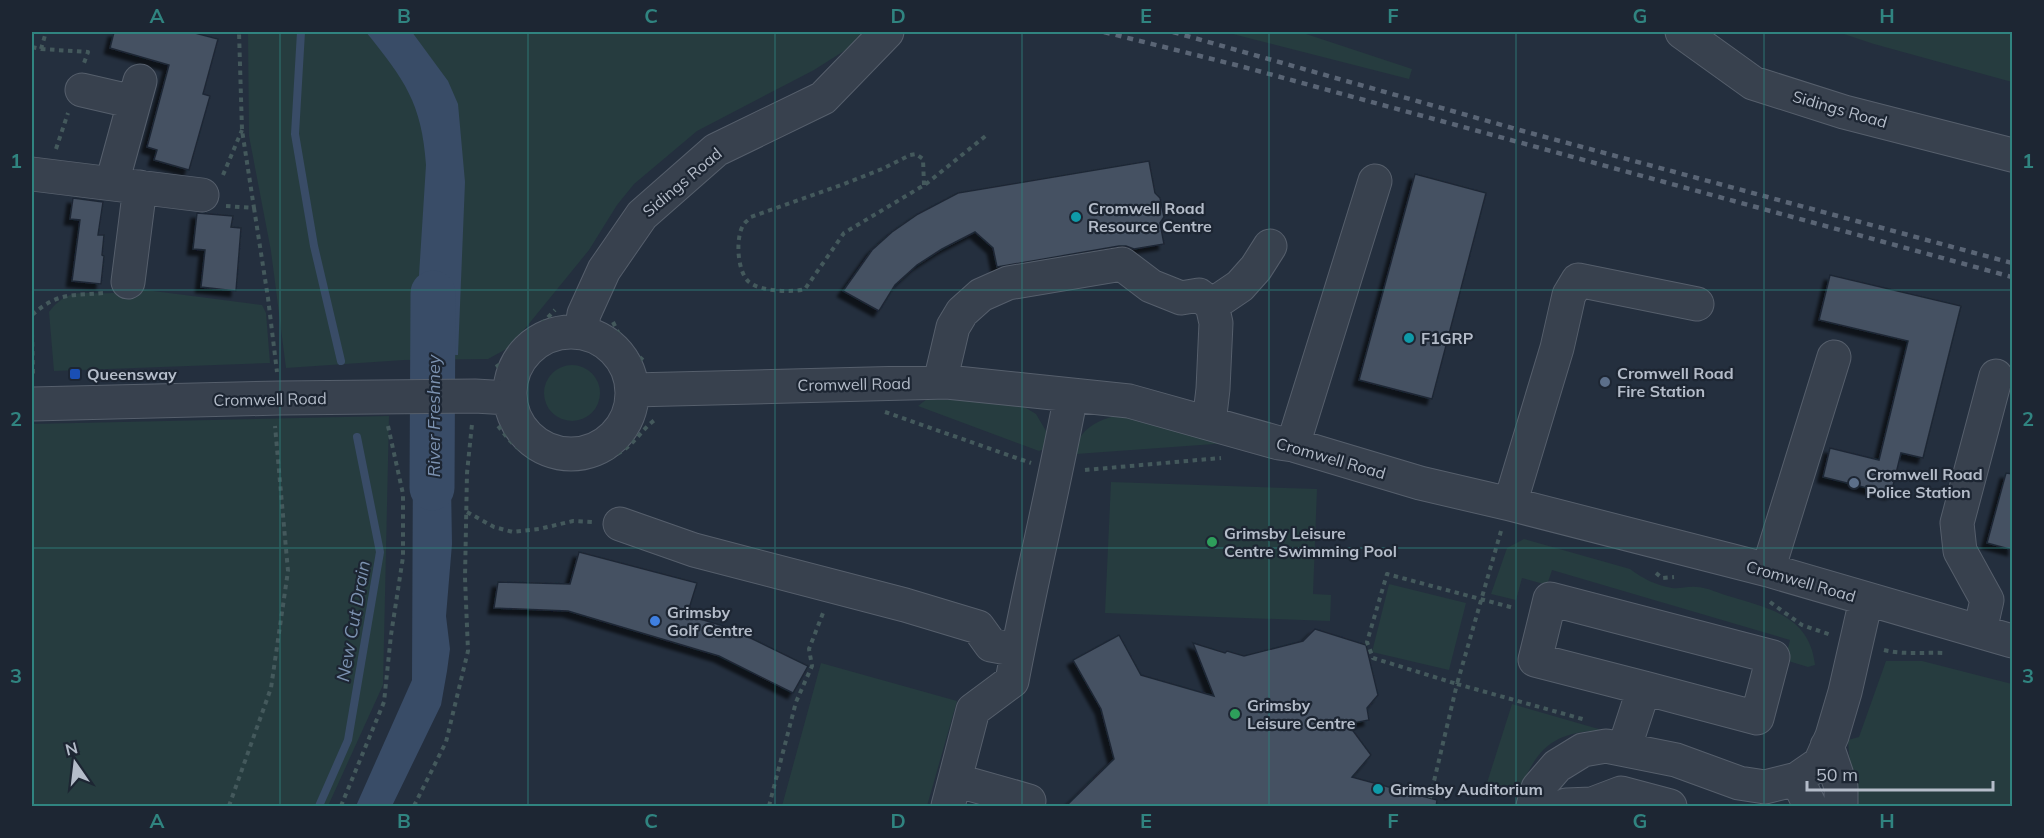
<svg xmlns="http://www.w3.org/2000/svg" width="2044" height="838" font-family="Mulish,sans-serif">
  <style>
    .green { fill: #263c3f }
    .water { fill: #394c67 }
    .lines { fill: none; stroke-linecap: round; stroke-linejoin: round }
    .stream { stroke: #394c67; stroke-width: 8 }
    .river { stroke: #394c67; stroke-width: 45 }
    .building { fill: #455162; stroke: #1f2835; stroke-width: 1.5; filter: url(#shadow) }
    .minor-casing { stroke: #565f6c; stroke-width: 35 }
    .path { stroke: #44595c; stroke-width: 4; stroke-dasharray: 4.5 4.5; stroke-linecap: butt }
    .minor { stroke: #38414e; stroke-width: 33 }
    .rail { stroke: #5a6575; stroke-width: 4.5; stroke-dasharray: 6 6; stroke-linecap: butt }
    .grid { fill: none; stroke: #308480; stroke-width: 1.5; stroke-opacity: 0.55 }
    .culture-dot { fill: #0f9aa8; stroke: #1d2633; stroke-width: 2 }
    .transit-dot { fill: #1a4fb4; stroke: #1d2633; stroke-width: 2 }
    .service-dot { fill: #5c6f8a; stroke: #1d2633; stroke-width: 2 }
    .leisure-dot { fill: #2e9e5b; stroke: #1d2633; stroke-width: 2 }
    .shop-dot { fill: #3f7fe0; stroke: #1d2633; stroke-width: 2 }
    .labels { text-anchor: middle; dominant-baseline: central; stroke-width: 4.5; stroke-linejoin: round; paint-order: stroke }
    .street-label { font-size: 16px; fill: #b4bcc9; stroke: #1d2633 }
    .poi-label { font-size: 16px; font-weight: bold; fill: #b4bcc9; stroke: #1d2633; text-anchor: start }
    .water-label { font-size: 18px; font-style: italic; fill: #7c92b1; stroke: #1d2633 }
    .neatline { fill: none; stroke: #308480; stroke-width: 2 }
    .grid-label { font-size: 20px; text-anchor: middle; font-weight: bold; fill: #308480 }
  </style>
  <defs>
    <filter id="shadow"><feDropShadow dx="-5.5" dy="5.5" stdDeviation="1.5" flood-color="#0009"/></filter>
  </defs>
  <rect width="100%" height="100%" fill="#242f3e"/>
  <path class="green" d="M248 32H866L855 44 814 70 697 131 634 184 617 205 589 250 510 347 488 359 404 360 286 368 271 251 249 136Z
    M1225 32H1300L1412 69 1409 79Z
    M1838 32H2012V82L1874 44Z
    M130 288 262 305 266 313 270 363 54 371 49 312C69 286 84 295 112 293 118 293 125 290 130 288Z
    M544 393a28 28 0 1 1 56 0a28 28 0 1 1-56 0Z
    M927 399 1016 402 1036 414 1046 431 1048 440 1047 448 1039 451 918 406Z
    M1119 415 1242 442 1076 454C1077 449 1078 440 1081 436 1090 423 1106 418 1119 415Z
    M389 416 383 685 328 806H32V424Z
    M1111 482 1317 489 1313 594 1331 595 1330 621 1105 613Z
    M1524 539 1630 569C1643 579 1656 585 1672 588 1680 589 1688 586 1696 587 1707 587 1720 594 1732 597 1771 609 1810 617 1815 665L1808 667 1785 660 1790 640 1552 570 1547 585 1522 578 1516 600 1491 594 1507 548Z
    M1389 584 1466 603 1449 670 1372 652Z
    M1886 661H1922L2012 684V806H1853L1848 740 1859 737Z
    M821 663 957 701 927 806H782Z
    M1512 704 1602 730C1550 733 1538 748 1518 793L1486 786Z"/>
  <path class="water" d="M366 32H412L448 81 458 104 465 182 458 355 414 354 426 165C422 103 404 79 366 32Z
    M450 424 452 544 446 616 450 649 447 671 441 705 392 806H356L412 680 413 449 411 427Z"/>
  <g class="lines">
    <path class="stream" d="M301 32 295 134 314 246 341 361
      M319 806 348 740 380 552 357 437"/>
    <path class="river" d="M432 488 433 293"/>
  </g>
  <path class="building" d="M114 32H191L218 39 203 94 210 96 189 170 154 160 157 150 147 147 169 65 110 48Z
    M1149 161 1155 193 1160 198 1164 217 1160 223 1164 244 1134 249 1126 246H1119L997 267 993 248 975 232 942 249 917 265 895 285 879 311 843 291 872 250 892 232 918 214 958 193Z
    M1415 174 1486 193 1432 399 1359 380Z
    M73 198 103 202 98 235H104L102 255 104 256 101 284 72 281 80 220 70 219Z
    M197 213 233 216 231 227 241 228 236 291 201 287 205 250 193 249Z
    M1830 275 1961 306 1923 458 1901 453 1891 494 1823 477 1830 448 1879 460 1908 341 1819 320Z
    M2006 473 2013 474V550L1987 543Z
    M579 552 697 583 687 615 730 628 808 666 793 693 719 656 568 611 494 608 498 582 570 584Z
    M1315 629 1366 645 1378 695 1367 708 1369 720 1348 724 1371 755 1352 777 1437 800 1436 807H1065L1114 759 1101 709 1073 660 1119 635 1141 675 1214 696 1193 643 1225 653 1227 651 1244 656 1303 641Z"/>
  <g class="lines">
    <g class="minor-casing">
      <path id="minor" d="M1682 32 1753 83 1844 112 2012 155
        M82 90 134 102
        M32 174 202 195
        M112 183 140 81
        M128 282 140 187
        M1212 305 1240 286 1256 268 1270 246
        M510 393a61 61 0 1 1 122 0a61 61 0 1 1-122 0Z
        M581 332 584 314 604 270 642 215 716 150 823 98 887 32
        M940 382 953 327 962 312 981 295 1008 283 1122 264 1151 286 1181 298 1199 295 1212 305 1216 323 1213 389 1209 423
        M633 390 947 382 1129 401 1279 443 1293 445 1420 483 1510 504 1768 570 2012 641
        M32 404 280 398 475 396 509 398
        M1293 445 1375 181
        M1510 504 1557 348 1569 295 1578 280 1697 304
        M620 524 694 550 905 605 978 627 991 645 1018 650
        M1768 570 1834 357
        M1980 631 1987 600 1960 551 1957 523 1996 376
        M1827 746 1841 787V806
        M1624 749 1644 688 1535 660 1550 599 1773 657 1757 718 1644 688
        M1797 779 1810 806
        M955 780 1029 801
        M948 806 973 710 1012 681C1030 585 1053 491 1071 395
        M1533 806 1538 788 1557 766 1583 750 1606 746 1676 760 1739 783 1765 787 1797 779 1820 763 1832 736 1845 692 1866 600
        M1566 806V805L1592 804 1621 793 1670 806"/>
    </g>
    <path class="path" d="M32 47 41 49 46 32
      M41 49 88 52 84 63
      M56 149 68 113
      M223 175 242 130
      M924 185 923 159 916 154 910 155 882 169 844 184 751 217C749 220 746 221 744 224 735 236 737 272 749 282 759 291 792 293 805 289L844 233 926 184 988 134
      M226 206 254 208 242 130 239 32
      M254 208 268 298 277 372
      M32 315C58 292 70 296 103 293
      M613 322 624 344 643 360
      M32 333 33 376
      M496 367 510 357 555 310
      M885 412 1031 463
      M498 426C504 433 510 442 517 447 548 471 589 472 622 451 635 443 643 428 656 419
      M1085 470 1221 458
      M467 512 494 527 513 532 539 529 573 521 592 522
      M1501 531 1457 684 1373 658 1367 642 1387 574 1514 608
      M1656 573 1662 578 1674 577
      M1770 602 1802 625 1831 635
      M1884 650C1904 655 1924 652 1945 653
      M1430 798 1457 684 1586 720
      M229 806 271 688 288 571 275 426
      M341 806 384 702 391 635 403 557V494L388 426
      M414 806 446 742 468 651 465 578 467 473 472 424
      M769 806 796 702 812 666 809 649 823 613"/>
    <use href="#minor" class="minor"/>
    <path class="rail" d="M1104 32 1240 66 2012 277
      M1173 32 1523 131 2012 263"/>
  </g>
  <path class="grid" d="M280 32V806M528 32V806M775 32V806M1022 32V806M1269 32V806M1516 32V806M1764 32V806M32 290H2012M32 548H2012"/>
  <g class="culture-dot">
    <circle cx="1076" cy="217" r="6"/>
    <circle cx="1409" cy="338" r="6"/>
    <circle cx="1378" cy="789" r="6"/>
  </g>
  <rect class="transit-dot" x="69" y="368" width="12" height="12" rx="3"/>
  <g class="service-dot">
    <circle cx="1605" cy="382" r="6"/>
    <circle cx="1854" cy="483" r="6"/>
  </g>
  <g class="leisure-dot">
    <circle cx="1212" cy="542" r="6"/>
    <circle cx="1235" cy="714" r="6"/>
  </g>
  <circle class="shop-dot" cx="655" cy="621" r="6"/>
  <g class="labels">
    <g class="street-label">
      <text transform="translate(1840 109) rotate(16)">Sidings Road</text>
      <text transform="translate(682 182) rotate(-40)">Sidings Road</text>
      <text transform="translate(854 384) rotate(-1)">Cromwell Road</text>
      <text transform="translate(270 399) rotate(-1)">Cromwell Road</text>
      <text transform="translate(1331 458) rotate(16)">Cromwell Road</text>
      <text transform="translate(1801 581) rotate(16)">Cromwell Road</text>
    </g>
    <g class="poi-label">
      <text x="1088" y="208">Cromwell Road<tspan x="1088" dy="18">Resource Centre</tspan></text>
      <text x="1421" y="338">F1GRP</text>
      <text x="1617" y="373">Cromwell Road<tspan x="1617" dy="18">Fire Station</tspan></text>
      <text x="87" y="374">Queensway</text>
      <text x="1866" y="474">Cromwell Road<tspan x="1866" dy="18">Police Station</tspan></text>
      <text x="1224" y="533">Grimsby Leisure<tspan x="1224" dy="18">Centre Swimming Pool</tspan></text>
      <text x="667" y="612">Grimsby<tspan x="667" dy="18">Golf Centre</tspan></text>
      <text x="1247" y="705">Grimsby<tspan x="1247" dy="18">Leisure Centre</tspan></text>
      <text x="1390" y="789">Grimsby Auditorium</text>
    </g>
    <g class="water-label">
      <text transform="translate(433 416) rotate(-90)">River Freshney</text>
      <text transform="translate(353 621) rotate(-80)">New Cut Drain</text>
    </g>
  </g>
  <rect width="2044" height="838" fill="none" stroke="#1d2633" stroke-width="66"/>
  <g transform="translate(75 763) rotate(346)" stroke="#1d2633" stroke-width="4.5" paint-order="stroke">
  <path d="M0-4.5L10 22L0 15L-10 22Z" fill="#b4bcc9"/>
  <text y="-9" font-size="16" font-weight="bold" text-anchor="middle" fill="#b4bcc9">N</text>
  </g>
  <path d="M1807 781v9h186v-9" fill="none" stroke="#b4bcc9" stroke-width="3"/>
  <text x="1816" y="781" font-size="18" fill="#b4bcc9" stroke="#1d2633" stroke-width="4.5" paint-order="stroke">50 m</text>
  <rect x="33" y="33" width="1978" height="772" class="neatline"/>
  <g class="grid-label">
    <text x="157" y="23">A</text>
    <text x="404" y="23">B</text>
    <text x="651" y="23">C</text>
    <text x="898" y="23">D</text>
    <text x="1146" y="23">E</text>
    <text x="1393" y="23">F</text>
    <text x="1640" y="23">G</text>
    <text x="1887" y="23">H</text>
    <text x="16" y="168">1</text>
    <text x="2028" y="168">1</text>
    <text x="16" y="426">2</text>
    <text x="2028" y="426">2</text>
    <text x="16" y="683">3</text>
    <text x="2028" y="683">3</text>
    <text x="157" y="828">A</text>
    <text x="404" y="828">B</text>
    <text x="651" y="828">C</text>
    <text x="898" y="828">D</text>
    <text x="1146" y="828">E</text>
    <text x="1393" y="828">F</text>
    <text x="1640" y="828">G</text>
    <text x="1887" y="828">H</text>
  </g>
</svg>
